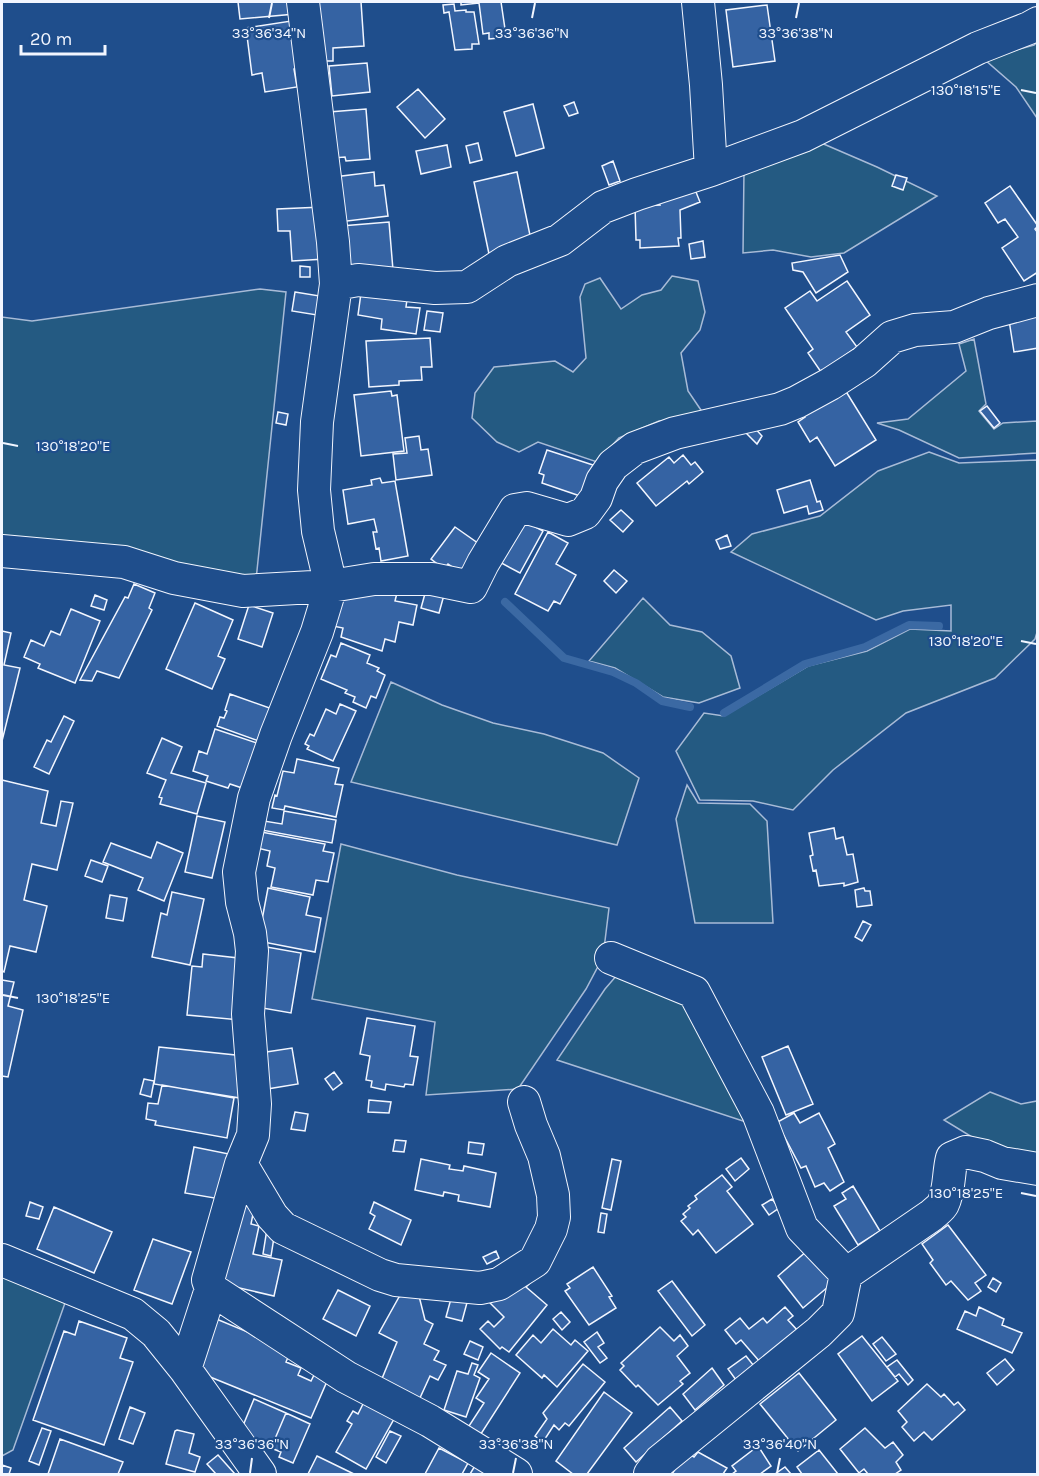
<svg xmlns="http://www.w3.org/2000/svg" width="1039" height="1476" font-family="Karla,sans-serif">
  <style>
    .green { fill: #245a82; stroke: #a8bbd7; stroke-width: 1.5 }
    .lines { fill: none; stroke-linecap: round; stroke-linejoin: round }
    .stream { stroke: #3b69a3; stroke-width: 8 }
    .building { fill: #3563a3; stroke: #f2f6ff; stroke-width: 1.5 }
    .minor-casing { stroke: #f2f6ff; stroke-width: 34 }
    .minor { stroke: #1f4e8c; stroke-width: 32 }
    .ticks { fill: none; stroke: #f2f6ff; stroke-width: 2 }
    .ticks-label { font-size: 15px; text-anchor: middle; fill: #f2f6ff; stroke: #1f4e8c; stroke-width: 4.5; stroke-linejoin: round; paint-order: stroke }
  </style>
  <rect width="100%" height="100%" fill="#1f4e8c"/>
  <path class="green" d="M1037 42V118L1016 87 984 59 1034 45Z
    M812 139 877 167 937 196 844 253 811 257 773 250 743 253 744 170Z
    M672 276 698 281 705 312 700 330 681 353 688 391 705 416 659 421 619 438 597 462 538 442 519 452 497 442 472 418 475 393 494 367 555 361 573 372 586 358 580 297 585 284 600 278 621 309 642 295 661 290Z
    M260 289 286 292 256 580 2 541V317L32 321Z
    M974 339 986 404 979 411 994 429 1003 423 1037 421V453L959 458 899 430 877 423 908 419 966 371 959 344Z
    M929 452 959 463 1037 460 1038 629 1035 639 995 678 906 713 833 770 793 810 753 801 700 800 676 751 704 713 724 716 808 666 867 651 910 629 951 631V605L903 611 876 620 731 552 752 534 820 516 878 471Z
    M643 598 670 625 702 632 731 656 740 688 699 703 663 697 615 668 589 661Z
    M391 682 442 705 493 723 544 734 603 753 639 778 617 845 351 782Z
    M687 785 698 803 750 804 767 821 773 923H695L676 819Z
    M341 844 457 875 609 908 603 957 586 989 518 1089 426 1095 435 1022 312 999Z
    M617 975 685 996 746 1122 557 1060 605 989Z
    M990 1092 1021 1104 1037 1101V1155L990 1148 944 1120Z
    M2 1276 65 1303 13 1450 2 1456Z"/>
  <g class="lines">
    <path class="stream" d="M505 602 564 658 613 672 636 683 662 701 690 707
      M724 713 805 664 865 647 909 625 939 626"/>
  </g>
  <path class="building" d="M238 2H294L295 14 240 19Z
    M316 2H361L364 46 333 48V61H319Z
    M461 2H501L505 29 498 31 499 38 489 39V33L483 34 479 3 461 5Z
    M454 4 455 11 466 10V12H474L479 44H472V49L455 50 449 12 444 13 443 5Z
    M767 5 775 61 733 67 726 10Z
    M291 21 298 68 294 69 297 87 265 92 262 73 252 75 246 28Z
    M367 63 370 92 332 96 329 66Z
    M418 89 445 119 425 138 397 107Z
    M574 102 578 113 569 116 564 106Z
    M533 104 544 148 516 156 504 112Z
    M366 109 370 159 346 161 345 157 333 158 329 112Z
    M478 143 482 160 470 163 466 146Z
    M447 145 451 167 421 174 416 151Z
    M613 161 620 181 609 185 602 166Z
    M374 172 375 186 384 185 388 216 339 222 334 177Z
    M517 172 532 245 489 254 474 182Z
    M896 175 907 178 903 190 892 186Z
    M692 182 700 202 680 210 681 238H678L679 246 640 248V240H636L635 206 660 205 656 196Z
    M1010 186 1038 226 1035 229 1038 233V272L1024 281 1002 248 1018 237 1005 219 998 223 985 203Z
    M322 207 325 259 292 261 290 231H278L277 209Z
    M389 222 393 270 345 274 341 226Z
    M703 241 705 257 691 259 689 244Z
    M840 255 848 272 816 293 803 272 793 270 792 263Z
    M300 266 310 267V277H300Z
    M847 281 870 315 846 332 857 347 821 372 808 353 813 349 785 308 810 291 817 301Z
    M362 286 408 292 406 307 420 308 416 334 381 329 382 319 358 315Z
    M295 292 326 297 323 316 292 311Z
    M427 311 443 313 440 332 424 330Z
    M1038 315V348L1014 352 1009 320Z
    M430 338 432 367H421L422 380 399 381V385L369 387 366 341Z
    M842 385 876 440 835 466 817 437 810 442 798 422 805 417 801 411Z
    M391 391 392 396 397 395 404 451 361 456 354 395Z
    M987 406 1000 423 994 428 980 411Z
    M278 412 288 414 286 425 276 423Z
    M753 426 762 436 757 444 742 429Z
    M419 436 421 450 428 449 432 475 396 480 393 454 407 453 405 438Z
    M547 450 593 465 583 497 542 483 544 475 539 473Z
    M683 455 691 465 695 462 703 472 689 484 687 481 656 506 637 483 669 457 674 463Z
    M380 478 382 483 395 481 408 556 381 561 379 548 376 549 373 532H377L374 519 348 524 343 490 372 485 371 480Z
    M810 480 817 502 820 501 823 510 809 514 807 506 784 513 777 490Z
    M621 510 633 521 623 532 610 520Z
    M517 517 543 531 520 573 494 559Z
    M455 527 482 546 464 575 448 564 444 569 431 559Z
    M548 532 568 543 556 564 576 575 560 604 554 601 548 611 515 594Z
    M727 535 731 546 720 549 716 540Z
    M614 570 627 581 616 593 604 581Z
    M134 584 155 593 149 608 152 610 119 678 97 671 92 681 80 680 125 597 128 598Z
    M398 589 395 601 417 605 413 625 399 622 395 642 385 639 382 651 341 637 343 628 328 625 335 590Z
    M426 590 444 595 439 613 421 608Z
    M95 595 107 600 104 610 91 606Z
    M195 603 233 620 218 656 225 659 212 689 166 669Z
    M249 605 273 613 262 647 238 639Z
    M71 609 100 621 75 683 38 668 40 664 24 657 31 640 44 646 51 631 60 635Z
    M2 631 11 633 4 665 20 668 2 741Z
    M341 643 370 655 367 663 379 668 377 671 385 675 376 698 371 696 366 708 353 702 355 697 345 693 347 690 321 679 331 655 336 657Z
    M230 694 278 711 267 744 217 726 220 717 224 718 227 711 225 710Z
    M340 704 356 711 333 761 307 749 309 746 305 744 310 734 314 736 326 709 336 714Z
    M64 716 74 721 49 774 34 767 47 740 51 742Z
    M215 729 266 746 251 791 230 784 228 788 206 781 208 776 193 771 199 751 207 754Z
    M162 738 182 747 171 773 206 783 197 814 160 804 162 798 159 797 166 780 147 773Z
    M297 759 339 768 335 784 343 785 336 817 285 806 284 810 272 808 275 795 277 796 283 771 294 773Z
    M2 780 48 791 41 823 56 826 61 801 73 803 57 870 32 864 24 900 47 906 36 952 10 946 4 972 2 971Z
    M284 811 336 820 332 843 256 829 258 820 282 824Z
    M197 816 225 822 212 878 185 872Z
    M834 828 836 839 843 837 847 855 853 854 858 882 844 886V883L819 886 816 870 813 871 810 856 813 855 809 833Z
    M256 831 325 844 323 851 334 853 328 882 316 880 313 895 271 887 275 868 267 866 270 851 253 847Z
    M157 842 183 853 164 901 138 890 143 878 103 862 111 843 151 858Z
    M91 860 108 866 102 882 85 876Z
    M268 888 310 897 306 915 321 918 315 952 258 941Z
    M864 888 865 891H870L872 905 857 907 855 890Z
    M172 892 204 899 190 965 152 957 161 913 167 915Z
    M110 895 127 898 123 921 106 918Z
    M863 921 871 925 862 941 855 937Z
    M261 946 301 953 291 1013 251 1006Z
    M203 954 247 959 240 1020 187 1015 192 966 202 967Z
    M2 980 14 982 8 1006 23 1010 8 1077 2 1076Z
    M367 1018 415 1026 410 1056 418 1057 413 1085 405 1084 404 1087 386 1084 385 1090 371 1087 372 1081 366 1080 370 1056 360 1054Z
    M788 1046 813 1104 786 1115 762 1057Z
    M159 1047 245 1056 246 1099 154 1084Z
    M292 1048 298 1084 261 1090 260 1053Z
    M334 1072 342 1083 333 1090 325 1079Z
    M144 1079 154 1081 151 1097 140 1094Z
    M162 1085 234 1098 227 1138 155 1125 156 1121 146 1119 148 1103 158 1104Z
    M369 1100 391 1102 389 1113 368 1112Z
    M295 1112 308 1114 305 1131 291 1129Z
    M794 1113 800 1123 819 1113 835 1144 828 1148 844 1182 830 1191 824 1183 815 1187 806 1166 801 1168 784 1136 779 1138 772 1125Z
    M395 1140 406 1141 404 1152 393 1151Z
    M469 1142 484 1144 482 1155 468 1153Z
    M194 1147 229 1154 220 1199 185 1193Z
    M741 1158 749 1169 735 1181 726 1169Z
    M421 1159 450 1165 449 1169 463 1171 464 1166 496 1173 490 1207 458 1201 459 1195 444 1192 443 1196 415 1190Z
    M612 1159 621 1161 611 1210 602 1208Z
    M722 1175 732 1187 727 1191 753 1224 716 1253 698 1230 693 1235 681 1221 686 1217 683 1214 690 1208 688 1206 697 1199 695 1196Z
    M853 1186 880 1231 858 1245 834 1206 846 1199 842 1193Z
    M234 1199 255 1204 251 1224 259 1226 253 1254 282 1260 274 1296 222 1284Z
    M772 1199 779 1208 769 1215 762 1205Z
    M30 1202 43 1207 39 1219 26 1216Z
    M374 1202 411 1220 401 1245 369 1229 375 1216 370 1213Z
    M54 1207 112 1232 94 1273 37 1249Z
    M601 1213 607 1214 604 1233 598 1232Z
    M948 1225 986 1275 975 1283 981 1291 968 1300 951 1281 946 1285 930 1263 933 1260 922 1244Z
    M267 1229 275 1231 271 1256 263 1254Z
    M153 1239 191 1252 172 1304 134 1290Z
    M808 1250 835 1281 803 1308 778 1276Z
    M496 1251 499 1258 487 1264 483 1257Z
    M593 1267 612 1296 609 1297 616 1308 589 1325 565 1291 570 1288 567 1284Z
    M993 1278 1001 1283 996 1292 988 1287Z
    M672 1281 705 1325 692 1336 658 1291Z
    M524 1282H529L530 1283 526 1287 547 1305 509 1352 502 1347 500 1349 480 1329 488 1321 494 1327 504 1317 490 1303Z
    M417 1288 425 1320 433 1324 424 1344 439 1351 434 1360 446 1365 438 1380 430 1376 419 1400 381 1381 397 1342 379 1333 399 1297Z
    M338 1290 370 1306 356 1336 323 1319Z
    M452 1295 468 1299 462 1321 446 1317Z
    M785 1307 793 1316 788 1320 798 1331 760 1362 741 1340 736 1344 725 1330 740 1318 749 1329 763 1318 767 1323Z
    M979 1307 1004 1319 1002 1325 1022 1333 1012 1353 957 1329 965 1311 976 1316Z
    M561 1312 570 1322 562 1330 553 1319Z
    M214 1318 291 1350 286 1362 301 1368 298 1375 311 1381 315 1373 328 1379 311 1418 193 1370Z
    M79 1321 127 1338 120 1358 133 1362 104 1445 33 1420 64 1331 75 1335Z
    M660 1327 674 1341 680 1335 688 1346 677 1356 690 1373 680 1381 683 1384 658 1405 638 1385 636 1387 620 1370 624 1366 621 1363Z
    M553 1329 571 1345 575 1340 588 1351 557 1387 544 1375 542 1378 516 1355 533 1335 541 1343Z
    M597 1332 604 1343 598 1347 607 1358 600 1363 584 1342Z
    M862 1336 898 1381 872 1401 838 1354Z
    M882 1337 896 1354 886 1361 873 1344Z
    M470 1341 483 1347 478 1360 464 1354Z
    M491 1353 520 1373 479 1437 467 1429 484 1403 476 1398 489 1379 478 1372Z
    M746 1356 754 1366 736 1380 728 1369Z
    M1005 1359 1014 1370 997 1385 987 1373Z
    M897 1360 913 1380 908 1385 899 1374 895 1377 887 1367Z
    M472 1363 478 1365 474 1375 480 1378 466 1417 444 1410 457 1371 468 1374Z
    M583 1364 605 1382 569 1426 565 1423 559 1430 554 1425 543 1442 535 1436 547 1419 543 1413Z
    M712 1368 724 1385 695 1410 683 1394Z
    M799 1373 836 1420 798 1451 760 1404Z
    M927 1384 941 1397 944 1394 954 1405 958 1402 965 1410 932 1440 924 1432 914 1441 902 1427 907 1422 898 1411Z
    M604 1392 632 1413 587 1474H573L556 1461Z
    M254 1399 286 1413 271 1448 240 1433Z
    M364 1402 394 1419 366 1469 336 1452 352 1424 347 1421 353 1411 358 1414Z
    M130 1407 145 1413 133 1444 119 1439Z
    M670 1407 682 1421 636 1462 624 1448Z
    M286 1413 310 1424 293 1463 279 1457 281 1452 271 1448Z
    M42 1428 51 1431 39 1465 29 1461Z
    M865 1428 885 1448 893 1442 903 1455 896 1462 901 1470 895 1474H868L864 1469 859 1473 840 1449Z
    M177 1430 194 1434 189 1453 200 1457 195 1472 166 1464 175 1431Z
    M390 1431 401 1436 386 1463 376 1457Z
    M60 1439 123 1462 118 1474H48Z
    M758 1446 771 1466 760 1474H732L736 1471 732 1466Z
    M439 1448 468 1463 462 1474H425Z
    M819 1450 838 1474H802L797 1467Z
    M686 1452 694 1457 698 1452 727 1468 723 1474H672Z
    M218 1455 235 1474H216L207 1464Z
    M317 1456 354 1474H308Z
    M476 1464 494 1474H470Z
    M2 1465 11 1468 9 1474H2Z
    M785 1467 791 1474H775Z"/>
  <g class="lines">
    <g class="minor-casing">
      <path id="minor" d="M698 2 706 85 711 170
        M336 284 358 280 435 288 467 287 507 261 560 240 603 207 637 194 711 170 803 136 978 48 1029 28 1038 23
        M2 551 124 562 174 578 243 591 331 586 374 579H432L471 587 483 563 515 510 527 508 568 520 585 513 596 498 602 481 613 465 635 448 675 433 780 409 797 402 830 384 864 362 892 337 915 330 954 327 989 313 1038 300
        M611 958 694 992 758 1113 802 1228 846 1274
        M241 1164 272 1216 283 1228 380 1275 396 1280 480 1288 499 1284 535 1261 551 1229 554 1217 553 1195 544 1156 531 1125 524 1102
        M2 1260 133 1314 156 1333 185 1369 260 1474
        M211 1289 346 1377 430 1421 516 1474
        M185 1369 211 1289 208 1280 241 1164 253 1135 255 1104 248 1014 252 951 250 933 242 902 239 872 254 798 276 735 317 632 331 586 318 531 314 490 317 422 336 284 333 242 303 2
        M650 1474 660 1461 819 1332 838 1313 846 1274 932 1215C936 1211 941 1208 943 1204 950 1190 948 1173 952 1158L966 1152 985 1156 1002 1163 1038 1169"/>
    </g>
    <use href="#minor" class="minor"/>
  </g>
  <path class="ticks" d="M269 18 272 3M532 18 535 3M796 18 799 3M1021 90 1036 93M3 443 18 446M1021 641 1036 644M3 995 18 998M1021 1193 1036 1196M250 1473 252 1458M513 1473 516 1458M777 1473 780 1458"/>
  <g class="ticks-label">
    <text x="269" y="38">33°36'34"N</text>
    <text x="532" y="38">33°36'36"N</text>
    <text x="796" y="38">33°36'38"N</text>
    <text x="966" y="95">130°18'15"E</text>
    <text x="73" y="451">130°18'20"E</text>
    <text x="966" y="646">130°18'20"E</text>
    <text x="73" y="1003">130°18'25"E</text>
    <text x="966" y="1198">130°18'25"E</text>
    <text x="252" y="1449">33°36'36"N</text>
    <text x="516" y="1449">33°36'38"N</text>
    <text x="780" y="1449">33°36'40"N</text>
  </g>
  <rect width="1039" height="1476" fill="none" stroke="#f2f6ff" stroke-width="6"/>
  <path d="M21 45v9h84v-9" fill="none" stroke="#f2f6ff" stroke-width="3"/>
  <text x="30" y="45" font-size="18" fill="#f2f6ff" stroke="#1f4e8c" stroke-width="4.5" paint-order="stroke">20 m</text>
</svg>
